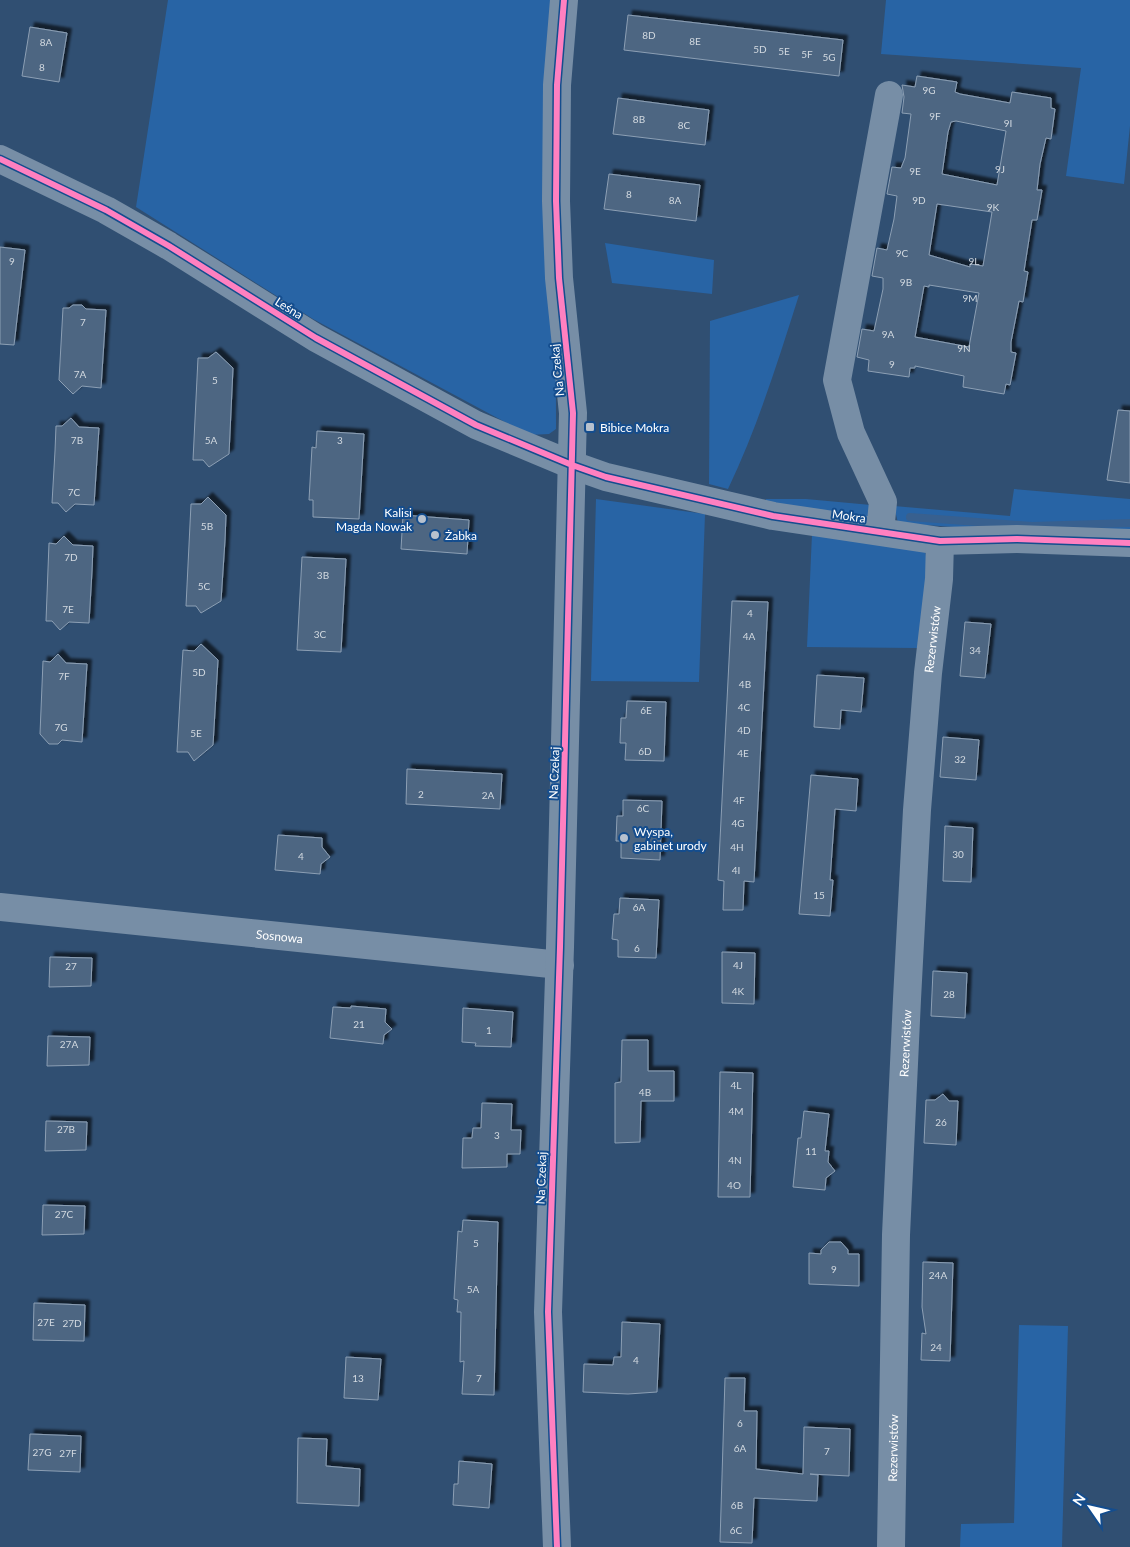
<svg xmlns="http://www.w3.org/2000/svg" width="1130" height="1547" font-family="Lato,sans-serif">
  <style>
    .green { fill: #2864a5 }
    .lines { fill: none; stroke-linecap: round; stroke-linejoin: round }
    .stream { stroke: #38608f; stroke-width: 8 }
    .building { fill: #4d6682; stroke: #8c9fb4; fill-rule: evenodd; filter: url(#shadow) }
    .minor { stroke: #778ea6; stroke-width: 28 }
    .cycleway-casing { stroke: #144d8e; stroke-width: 9 }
    .cycleway { stroke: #ff80c0; stroke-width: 6 }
    .poi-dot { fill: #b7c1ce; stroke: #144d8e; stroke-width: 2 }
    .labels { text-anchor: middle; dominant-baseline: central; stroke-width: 4; stroke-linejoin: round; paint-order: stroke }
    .number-label { font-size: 10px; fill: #d2d9e0 }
    .street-label { font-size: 12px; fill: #fff; stroke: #144d8e }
    .poi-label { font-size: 12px; fill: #fff; stroke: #144d8e; text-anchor: start }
  </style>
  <defs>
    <filter id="shadow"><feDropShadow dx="4.5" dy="-4.5" stdDeviation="1" flood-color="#0009"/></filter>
  </defs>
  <rect width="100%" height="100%" fill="#304f72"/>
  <path class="green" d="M168 0H555L556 429 549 434 529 435 313 319 136 207Z
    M886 0H1130V126L1124 184 1066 176 1081 68 881 54Z
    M605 243 714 260 712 294 612 283Z
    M799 295C778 361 758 426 728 489L709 484 710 321Z
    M1014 489 1130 499V551L1009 531 898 523 894 506 1010 516Z
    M596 499 705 514 699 682 591 681Z
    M766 499H806L871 505 869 518 766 507Z
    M812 534 925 550 930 582 917 648 807 647Z
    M1019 1325 1068 1326 1062 1547H960L961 1524 1014 1523Z"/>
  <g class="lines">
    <path class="stream" d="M910 517 1032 526 1130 523"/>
  </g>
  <path class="building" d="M628 15 843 40 839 76 624 50Z
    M30 27 67 33 59 82 22 76Z
    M917 76 957 82 955 92 960 94 1010 103 1012 92 1051 98V108L1055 109 1051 139 1046 138 1040 164 1037 190H1042L1037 220H1032L1024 271 1028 272 1023 302 1019 301 1011 342V352L1016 353 1010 385 1006 384 1004 394 963 387 964 376 915 366V368H910L909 377 868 371 869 360 857 357 862 329 874 331 883 289V278L872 276 877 248 887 250 894 219 897 196 887 194 892 167 901 168 905 158 911 114 902 113 904 97 902 85 915 87ZM956 121 1006 131 997 185 942 174 948 132 951 122ZM937 204 992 212 983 266 970 264V267L929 255ZM929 285 979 293 969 347 915 337 924 286 929 287Z
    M618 98 709 110 705 145 613 134Z
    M609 174 700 185 696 221 604 209Z
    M0 247 25 250 14 345 0 344Z
    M73 305H82L86 309 106 310 101 388 82 386 73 394 59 380 63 308H69Z
    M216 352 233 368 229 454 209 467 203 460H193L198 358H208Z
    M1118 410 1130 411V483L1107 480Z
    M71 418 79 427 99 428 94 505 75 504 66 512 58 503H52L55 451 56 426H62Z
    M317 431 364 434 359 519 313 517V500H309L312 447 316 448Z
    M208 497 226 515 225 540 221 601 201 613 196 606H186L191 504H201Z
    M403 515 469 520 467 554 401 549Z
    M64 536 73 545 93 546 92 571 89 623 69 622 60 630 52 621H46L49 543 56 544Z
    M302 557 346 559 341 652 297 650Z
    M732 601 768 602 754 882 744 881 743 910H723L724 881 718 880Z
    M965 622 991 624 985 678 960 676Z
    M201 644 218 660 213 745 194 761 188 752H177L181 681 183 650 194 651Z
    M58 654 66 663 87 664 82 742 62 740 58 744H49L40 734 43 661 50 662Z
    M817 675 864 678 861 712 841 710 840 729 814 727Z
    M627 701 666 702 664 761 625 760 626 743H620L621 718H626Z
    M943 737 979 740 976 780 940 777Z
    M407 769 502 774 500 809 406 804Z
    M811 775 858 779 856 811 835 809 830 880H833L830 916 799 914Z
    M623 800 662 801 660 860 621 858V841H616L617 816H623Z
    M945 826 973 828 971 882 943 881Z
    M278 835 322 838V847L330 857 321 864 320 874 275 870Z
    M620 898 659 900 656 958 618 957V940L612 939 614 914H619Z
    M722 952 755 953 754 1004 722 1003Z
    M50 957 92 958 91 986 49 987Z
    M933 971 967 973 965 1018 931 1016Z
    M351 1006 386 1009 385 1022 392 1029 384 1035 383 1044 330 1038 333 1007 351 1008Z
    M463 1008 513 1012 511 1047 475 1046 476 1043 462 1042Z
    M48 1036 90 1037 89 1065 47 1066Z
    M622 1040H648V1071H674V1101H641L640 1142 615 1143V1083L621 1082Z
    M720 1072 753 1073 750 1197H718Z
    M943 1094 949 1101H958L956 1145 924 1143 926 1100H935Z
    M482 1103 512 1104 511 1130H521L520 1154H507V1167L462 1168 463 1138H472L473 1128H481Z
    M804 1111 829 1114 825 1151H829L828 1162 835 1171 826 1178 825 1190 793 1187 798 1138H801Z
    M46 1121 87 1122 86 1150 45 1151Z
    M43 1205 85 1206 84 1234 42 1235Z
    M463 1220 498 1222 494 1395 462 1394 464 1361 460 1362 461 1312H457L458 1300 454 1299 458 1231 462 1232Z
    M829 1242H841L848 1250V1254H859V1286L809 1284V1253L821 1254V1250Z
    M923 1262 953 1263 950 1361 921 1360 922 1333 926 1334 922 1307Z
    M34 1303 85 1305 84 1341 33 1340Z
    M622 1322 660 1324 657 1392 628 1394 583 1392 584 1364 613 1365 614 1357H621Z
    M346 1357 381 1359 378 1400 344 1398Z
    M725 1378H745L744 1411H757L756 1469 803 1474 804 1427 850 1429 849 1476 810 1474 818 1475 817 1501 754 1498 752 1543 720 1542Z
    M30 1434 81 1436 80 1472 28 1470Z
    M298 1438 327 1439 326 1466 360 1469 359 1506 297 1503Z
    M459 1461 492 1464 489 1508 453 1505 454 1484H458Z"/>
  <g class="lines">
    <g class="minor">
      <path d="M0 159 106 210 169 246 316 338 476 425 572 465 606 477 773 516 940 541 1017 539 1130 543"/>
      <path d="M880 531 883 502 851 433 837 380 889 95"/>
      <path id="s1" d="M0 907 560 965"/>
      <path d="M557 1547 548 1312 560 947 573 413 559 278 556 201 557 85 564 0"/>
      <path id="s2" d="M891 1547 896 1235 907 999 917 810 928 673 939 579 940 541"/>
    </g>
    <g class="cycleway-casing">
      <path id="cycleway" d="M0 159 106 210 169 246 316 338 476 425 572 465 606 477 773 516 940 541 1017 539 1130 543
        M557 1547 548 1312 560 947 573 413 559 278 556 201 557 85 564 0"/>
    </g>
    <use href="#cycleway" class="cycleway"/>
  </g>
  <g class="poi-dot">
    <rect x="585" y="422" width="10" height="10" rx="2.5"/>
    <circle cx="422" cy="519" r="5"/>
    <circle cx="435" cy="535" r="5"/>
    <circle cx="624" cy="838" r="5"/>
  </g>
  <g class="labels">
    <g class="number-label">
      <text x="649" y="35">8D</text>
      <text x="695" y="41">8E</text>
      <text x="46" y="42">8A</text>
      <text x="760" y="49">5D</text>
      <text x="784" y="51">5E</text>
      <text x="807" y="54">5F</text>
      <text x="829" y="57">5G</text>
      <text x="42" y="67">8</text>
      <text x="929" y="90">9G</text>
      <text x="935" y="116">9F</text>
      <text x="639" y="119">8B</text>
      <text x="1008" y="123">9I</text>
      <text x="684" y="125">8C</text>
      <text x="1000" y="169">9J</text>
      <text x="915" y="171">9E</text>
      <text x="629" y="194">8</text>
      <text x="675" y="200">8A</text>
      <text x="919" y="200">9D</text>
      <text x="993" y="207">9K</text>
      <text x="902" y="253">9C</text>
      <text x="12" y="261">9</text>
      <text x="974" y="261">9L</text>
      <text x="906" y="282">9B</text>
      <text x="970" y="298">9M</text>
      <text x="83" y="322">7</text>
      <text x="888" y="334">9A</text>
      <text x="964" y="348">9N</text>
      <text x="892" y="364">9</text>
      <text x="80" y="374">7A</text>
      <text x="215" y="380">5</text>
      <text x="77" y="440">7B</text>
      <text x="211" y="440">5A</text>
      <text x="340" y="440">3</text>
      <text x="74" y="492">7C</text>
      <text x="207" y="526">5B</text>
      <text x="71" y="557">7D</text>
      <text x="323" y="575">3B</text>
      <text x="204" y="586">5C</text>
      <text x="68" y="609">7E</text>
      <text x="750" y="613">4</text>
      <text x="320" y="634">3C</text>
      <text x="749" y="636">4A</text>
      <text x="975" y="650">34</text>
      <text x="199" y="672">5D</text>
      <text x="64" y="676">7F</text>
      <text x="745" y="684">4B</text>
      <text x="744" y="707">4C</text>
      <text x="646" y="710">6E</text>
      <text x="61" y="727">7G</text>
      <text x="744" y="730">4D</text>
      <text x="196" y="733">5E</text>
      <text x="645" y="751">6D</text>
      <text x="743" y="753">4E</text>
      <text x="960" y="759">32</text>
      <text x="421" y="794">2</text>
      <text x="488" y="795">2A</text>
      <text x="739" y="800">4F</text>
      <text x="643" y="808">6C</text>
      <text x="738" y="823">4G</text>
      <text x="737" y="847">4H</text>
      <text x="958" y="854">30</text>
      <text x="301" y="856">4</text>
      <text x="736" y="870">4I</text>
      <text x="819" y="895">15</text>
      <text x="639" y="907">6A</text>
      <text x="637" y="948">6</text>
      <text x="738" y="965">4J</text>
      <text x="71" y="966">27</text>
      <text x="738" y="991">4K</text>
      <text x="949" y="994">28</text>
      <text x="359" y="1024">21</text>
      <text x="489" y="1030">1</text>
      <text x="69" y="1044">27A</text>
      <text x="736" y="1085">4L</text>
      <text x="645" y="1092">4B</text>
      <text x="736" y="1111">4M</text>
      <text x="941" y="1122">26</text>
      <text x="66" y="1129">27B</text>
      <text x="497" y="1135">3</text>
      <text x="811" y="1151">11</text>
      <text x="735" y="1160">4N</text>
      <text x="734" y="1185">4O</text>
      <text x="64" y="1214">27C</text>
      <text x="476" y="1243">5</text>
      <text x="834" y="1269">9</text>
      <text x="938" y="1275">24A</text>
      <text x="473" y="1289">5A</text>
      <text x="46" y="1322">27E</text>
      <text x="72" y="1323">27D</text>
      <text x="936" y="1347">24</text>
      <text x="636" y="1360">4</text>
      <text x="358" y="1378">13</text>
      <text x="479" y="1378">7</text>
      <text x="740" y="1423">6</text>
      <text x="740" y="1448">6A</text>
      <text x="827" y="1451">7</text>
      <text x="42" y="1452">27G</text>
      <text x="68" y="1453">27F</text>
      <text x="737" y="1505">6B</text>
      <text x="736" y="1530">6C</text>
    </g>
    <g class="street-label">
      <text transform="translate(289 308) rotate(32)">Leśna</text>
      <text transform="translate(557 370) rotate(-96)">Na Czekaj</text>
      <text transform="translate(849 516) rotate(8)">Mokra</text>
      <text stroke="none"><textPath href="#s2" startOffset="909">Rezerwistów</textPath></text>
      <text transform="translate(554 773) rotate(-88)">Na Czekaj</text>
      <text stroke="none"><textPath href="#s1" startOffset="281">Sosnowa</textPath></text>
      <text stroke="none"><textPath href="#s2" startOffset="504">Rezerwistów</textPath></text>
      <text transform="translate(541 1178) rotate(-88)">Na Czekaj</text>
      <text stroke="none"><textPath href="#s2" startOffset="99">Rezerwistów</textPath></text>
    </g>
    <g class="poi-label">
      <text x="600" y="427">Bibice Mokra</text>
      <text x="412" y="512" text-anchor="end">Kalisi<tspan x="412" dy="14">Magda Nowak</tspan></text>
      <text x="445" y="535">Żabka</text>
      <text x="634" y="831">Wyspa,<tspan x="634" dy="14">gabinet urody</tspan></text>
    </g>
  </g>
  <g transform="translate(1090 1507) rotate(304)" stroke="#144d8e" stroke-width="4" paint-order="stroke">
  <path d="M0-4L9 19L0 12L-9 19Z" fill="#ffffff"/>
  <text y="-8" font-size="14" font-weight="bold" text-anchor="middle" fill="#ffffff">N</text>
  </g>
</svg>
